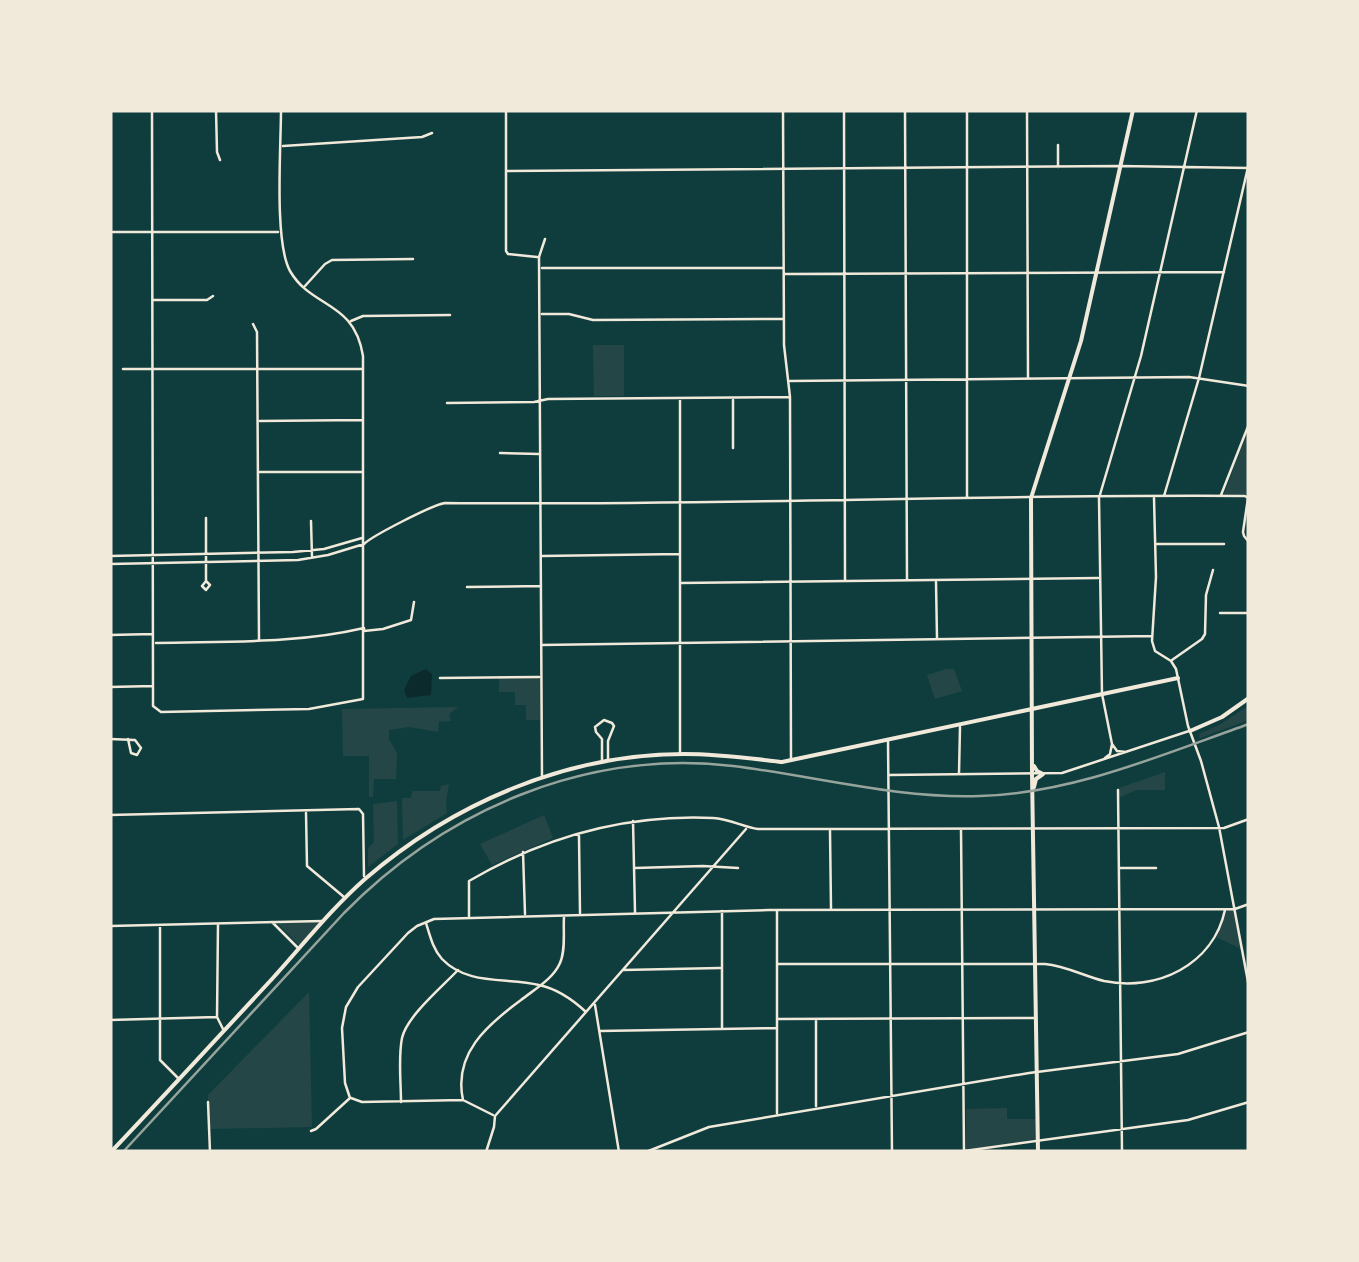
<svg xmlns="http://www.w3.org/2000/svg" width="1359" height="1262" font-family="'Source Sans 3',sans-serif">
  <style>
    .green { fill: #244646 }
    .water { fill: #0a2a2b }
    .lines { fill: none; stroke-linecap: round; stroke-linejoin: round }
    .minor { stroke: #f1e9da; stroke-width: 2.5 }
    .tertiary { stroke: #f1e9da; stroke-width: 4 }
    .rail { stroke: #97a49c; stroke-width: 2.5 }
  </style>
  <rect width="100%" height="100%" fill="#0f3d3e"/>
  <path class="green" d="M593 345H624V396H594Z
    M1249 428V494H1224Z
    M946 669H954L962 691 935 699 927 675Z
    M499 678H541V720H526V705H515V692H499Z
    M1249 705V720L1200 738 1199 734 1221 724Z
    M458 707 449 714 451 721 439 722 438 732 409 727 389 730V739L397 753 396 779H374L373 797H369V756H343L342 709Z
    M1165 772V790H1137L1118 798 1119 788Z
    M449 784 446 802 447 813 403 840 402 798H411L412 791H440L441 786Z
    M397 801 398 844 368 867V848L374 842 373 804Z
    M544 815 553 838 492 865 480 844Z
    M1227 910H1234L1241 949 1216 937Z
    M322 922 300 946 277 923Z
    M309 992 312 1127 209 1129 208 1095Z
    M1007 1108V1119H1036V1139L966 1150V1109Z"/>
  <path class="water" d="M426 669 432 674 431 695 407 698 404 690 411 676Z"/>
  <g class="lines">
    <path class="minor" d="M152 110 153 685
      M216 110 217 152 220 160
      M506 110V251L508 254 537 257
      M783 110 784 345 790 397 791 759
      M844 110 845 580
      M905 110 907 580
      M1027 110 1028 377
      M1058 145V167
      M283 146 422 137 432 133
      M506 171 1120 166 1249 168
      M110 232H278
      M542 268H783
      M785 274 1224 272
      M305 286 325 264 332 260 413 259
      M154 300H207L213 296
      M542 314H569L593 320 783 319
      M351 321 363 316 450 315
      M253 324 257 332 259 640
      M123 369H362
      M790 381 1189 377 1249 386
      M680 398V753
      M733 400V448
      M447 403 534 402 548 399 790 397
      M260 421 362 420
      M500 453 539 454
      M260 472H362
      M1221 495 1249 424
      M1164 496 1199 378 1249 163
      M967 497V110
      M1154 498 1156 577 1152 641 1155 651 1171 661 1176 669 1188 726 1201 761 1219 827 1249 987
      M206 518V581
      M311 521 312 557
      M1157 544H1224
      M110 556 293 552 324 549 362 538
      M542 556 679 554
      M110 564 298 560 328 555 364 544C372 536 432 505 445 503 711 506 978 494 1245 496L1248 498 1243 532 1244 536 1249 542
      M206 581 210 585 206 590 202 586Z
      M936 582 937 638
      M680 583 1098 578
      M467 587 541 586
      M1220 613H1249
      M110 635 153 634
      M156 643C226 641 296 644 364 628V631L383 629 411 620 414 602
      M541 645 1152 636
      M1172 660 1202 639 1205 634 1206 595 1213 570
      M440 678 539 677
      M110 687 153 686V706L161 712 309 709 363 699V356C354 300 312 309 290 271 274 242 281 147 281 110
      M110 739 135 740 141 748 137 755 131 753 128 739
      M888 741 892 1152
      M1126 752 1117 751 1112 744 1102 694 1099 498 1141 356 1197 110
      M1105 758 1110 754 1112 744
      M602 762V739L596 732 595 727 604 720 612 723 614 726 608 741V760
      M959 774 960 727
      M889 775 1062 773 1189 731
      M542 777 539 257 545 239
      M1118 790 1122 1152
      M306 813 307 866 344 897
      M110 815 359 809 363 814 364 876
      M633 821 635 912
      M961 829 964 1152
      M830 831 831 908
      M579 836 580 913
      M523 852 525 914
      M635 868 703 866 738 868
      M1119 868H1156
      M777 911V1113
      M469 916V881C544 837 626 814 713 818 730 819 743 827 758 829L1224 828 1249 819
      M272 922 298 948
      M426 923C430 936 433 949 442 959 468 986 506 977 539 985 558 989 572 999 586 1012
      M218 924 217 1017 223 1029
      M160 925V1060L178 1078
      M110 926 323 921
      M777 964H1045C1066 966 1084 976 1104 981 1157 992 1213 965 1225 910
      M623 970 720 968
      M595 1005 619 1152
      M777 1019 1036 1018
      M816 1019V1106
      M110 1020 217 1017
      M722 1027V911
      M600 1031 777 1028
      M351 1098 362 1102 463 1100 493 1115
      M463 1100C453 1054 487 1025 521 1000 535 989 553 979 560 963 566 950 563 931 564 917
      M208 1102 210 1152
      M401 1102C401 1082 398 1058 402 1038 407 1016 442 987 458 970
      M311 1131 316 1129 350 1098 345 1083 342 1028 346 1007 358 987 408 933 417 926 434 919 769 910 1235 909 1249 904
      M486 1152 494 1127 495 1116 746 829
      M646 1152 709 1127 1029 1073 1178 1054 1249 1032
      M957 1152 1188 1120 1249 1102"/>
    <path class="tertiary" d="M1190 731 1222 717 1249 698
      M1034 787 1036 779 1043 774 1037 771 1034 766
      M111 1152C165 1095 218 1037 272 979 302 946 331 909 365 879 453 803 567 754 684 754 717 754 749 758 782 762L1178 678
      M1038 1152 1032 774 1031 498 1081 341 1133 110"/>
    <path class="rail" d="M123 1152 344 913C445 810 586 749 733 766 815 776 897 799 980 796 1074 793 1161 755 1249 724"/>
  </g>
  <rect width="1359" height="1262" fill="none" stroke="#f1e9da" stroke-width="225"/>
</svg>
